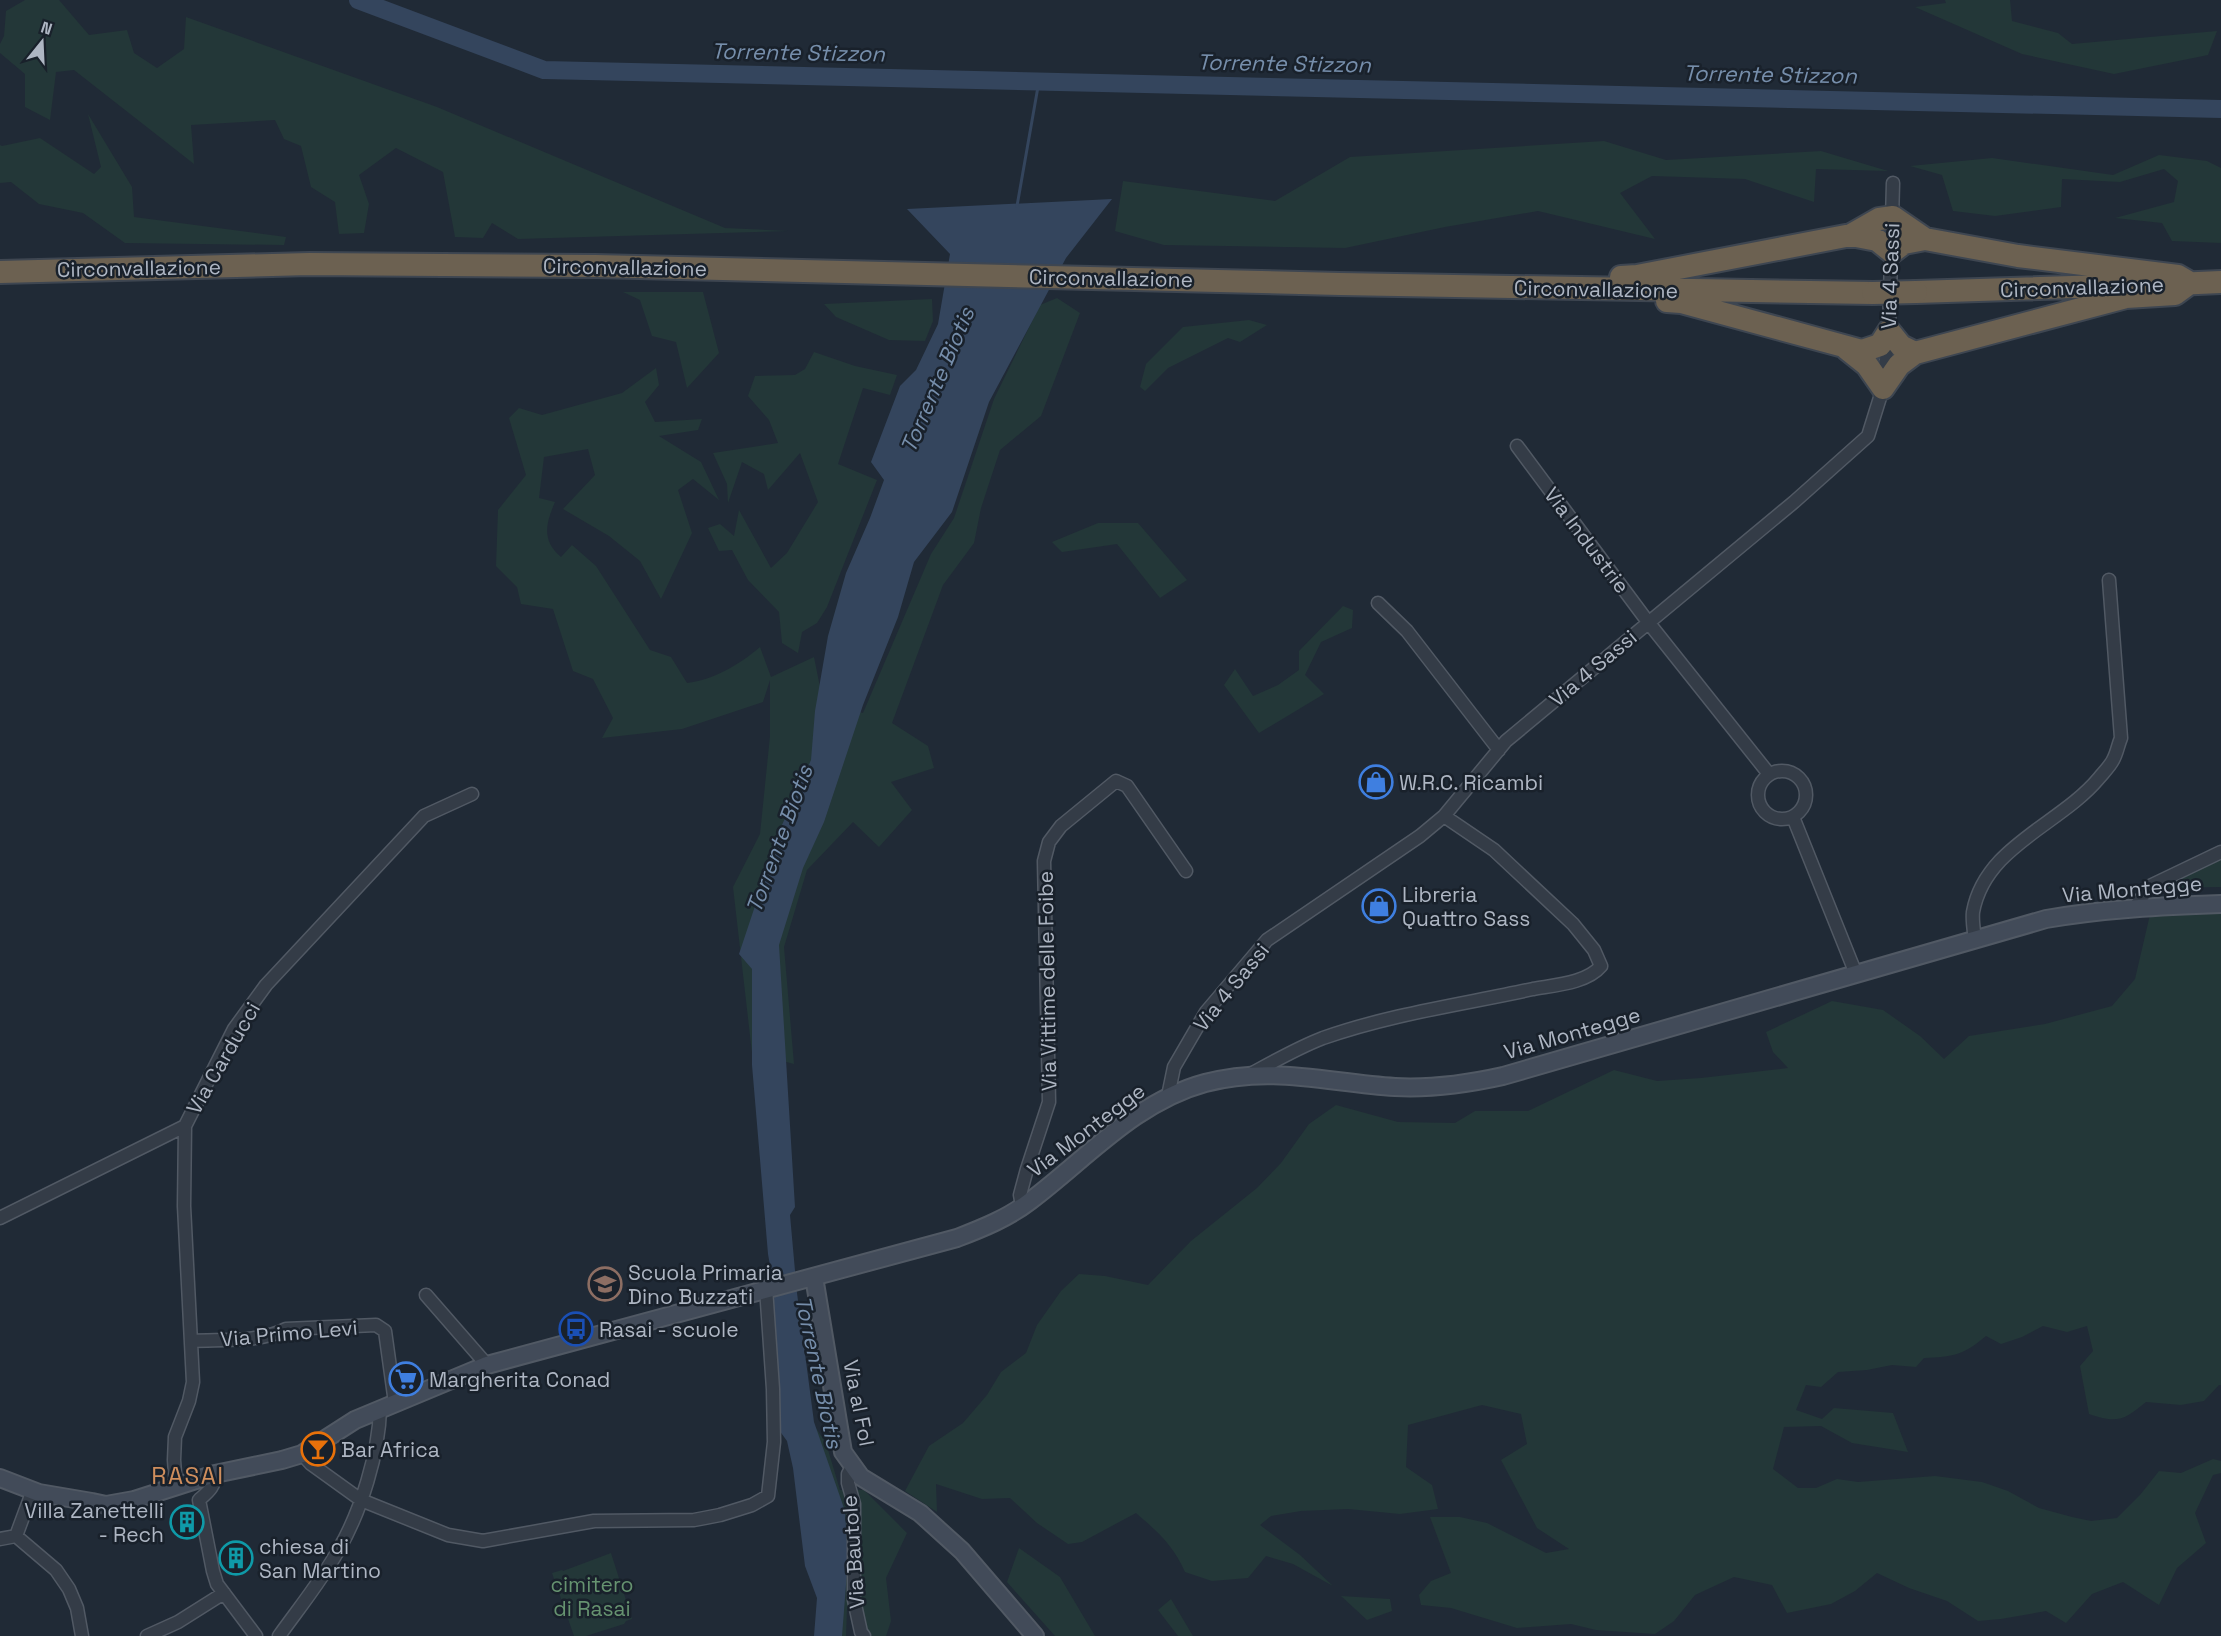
<svg xmlns="http://www.w3.org/2000/svg" width="2221" height="1636" font-family="'Space Grotesk',sans-serif">
  <style>
    .green { fill: #233738 }
    .water { fill: #34455d }
    .lines { fill: none; stroke-linecap: round; stroke-linejoin: round }
    .stream { stroke: #34455d; stroke-width: 3 }
    .river { stroke: #34455d; stroke-width: 18 }
    .street-casing { stroke: #515964; stroke-width: 15 }
    .secondary-casing { stroke: #515964; stroke-width: 20 }
    .highway-casing { stroke: #3e4651; stroke-width: 26 }
    .street { stroke: #343c47; stroke-width: 12 }
    .secondary { stroke: #424b59; stroke-width: 16 }
    .highway { stroke: #6c6151; stroke-width: 22 }
    .highway-bridge-casing { stroke: #3e4651; stroke-width: 26; stroke-linecap: butt }
    .highway-bridge { stroke: #6c6151; stroke-width: 22 }
    .labels { text-anchor: middle; dominant-baseline: central; stroke-width: 5; stroke-linejoin: round; paint-order: stroke }
    .street-label { font-size: 21px; fill: #aeb6c3; stroke: #19212b }
    .poi-label { font-size: 21px; fill: #aeb6c3; stroke: #19212b; text-anchor: start }
    .park-label { font-size: 21px; fill: #669370; stroke: #19212b }
    .water-label { font-size: 22px; font-style: italic; fill: #768eab; stroke: #19212b }
    .quarter-label { font-size: 24px; letter-spacing: 1.5px; fill: #cf8e5d; stroke: #19212b }
  </style>
  <rect width="100%" height="100%" fill="#202a36"/>
  <path class="green" d="M25 0H59L89 35 127 30 134 53 157 68 184 49 186 17 437 107 725 228 788 231 518 239 492 223 483 238 455 237 443 172 396 148 359 175 369 204 364 233 339 234 335 202 311 187 301 146 284 139 275 120 191 125 194 164 74 70 56 72 50 120 25 107V74L0 53V44L4 36 6 11Z
    M1945 0H2010L2012 21 2058 33 2072 44 2217 31 2208 55 2114 74 2022 54 1915 7 1946 3Z
    M88 114 132 187 134 217 286 237 284 245 125 243 83 213 39 204 11 182 0 183V145L2 146 40 138 94 174 101 167Z
    M1604 141 1666 160 1821 151 1888 171 1816 169 1814 202 1745 179 1652 176 1620 193 1655 239 1538 211 1445 227 1345 248 1164 245 1115 231 1123 181 1275 201 1350 157Z
    M2159 155 2207 161 2221 168V243L2172 241 2162 223 2115 218 2174 202 2178 181 2164 169 2120 182 2062 179 2061 207 1995 216 1953 211 1942 175 1910 166 1992 158 2113 175Z
    M623 292H703L719 353 687 388 676 342 652 336 640 300Z
    M1057 298 1080 313 1041 416 1000 450 981 508 974 543 943 585 892 723 928 746 934 768 891 782 912 810 879 847 853 822 807 870 784 947 794 1064 752 1053 733 887 760 834 770 736V680L763 702 682 729 602 738 613 718 593 679 573 671 553 609 521 604 517 587 496 566 498 510 526 475 509 418 519 408 542 415 622 393 656 368 659 385 645 402 655 422 702 419 698 430 659 436 701 462 719 500 693 479 678 490 692 533 661 599 640 561 609 536 563 509 595 475 588 449 544 457 539 498 555 502C546 523 541 540 561 557L572 545 596 566 650 650 671 657 687 683C714 680 740 664 760 647L771 677 814 657 823 702 863 713 931 554 954 518 994 399 1040 305Z
    M932 299 933 321 925 341 889 340 836 317 824 304Z
    M1249 320 1267 325 1240 342 1228 338 1168 368 1145 391 1140 387 1146 364 1183 327Z
    M814 352 855 366 897 375 890 395 863 388 838 464 877 480 827 607 817 623 802 632 798 653 782 643 779 612 748 580 732 550 719 551 708 528 720 524 734 536 739 510 771 568 787 553 818 502 800 453 768 490 764 474 742 462 728 503 727 484 713 453 778 443 769 420 748 396 755 376 795 375 805 369Z
    M1098 523H1138L1187 580 1160 598 1117 544 1062 552 1052 542Z
    M1343 606 1353 610 1352 628 1321 642 1305 675 1324 694 1259 733 1224 685 1235 669 1253 696 1278 685 1299 670V651Z
    M2221 858V887L2159 888Z
    M2221 904V1385H2219L2204 1401 2181 1405 2146 1402C2124 1420 2118 1424 2089 1414L2080 1366 2093 1351 2087 1326 2067 1332 2043 1326 2022 1337 2001 1344 1986 1336C1964 1355 1953 1357 1924 1358L1916 1367 1892 1365 1867 1370 1838 1372 1821 1387 1806 1385 1796 1410 1822 1419 1834 1408 1893 1413 1908 1452 1852 1443 1821 1426 1784 1427 1773 1469 1798 1488H1816L1837 1479 1858 1482 1935 1476 1982 1482 2008 1491 2039 1508 2072 1517 2091 1521 2117 1518 2140 1495 2159 1471 2181 1473 2213 1459 2221 1461V1473L2213 1475 2195 1513 2206 1543 2177 1568 2159 1605 2123 1582 2092 1594 2066 1623 2046 1611 2001 1619 1978 1621 1947 1601 1909 1588 1877 1573 1855 1591 1831 1604 1787 1613 1772 1585 1734 1577 1695 1595 1674 1621 1655 1634 1596 1630 1571 1624 1517 1628 1451 1608 1421 1605 1419 1595 1431 1581 1451 1573 1430 1517H1460L1487 1523 1546 1553 1569 1549 1537 1528 1501 1460 1527 1444 1521 1414 1482 1405 1408 1425 1406 1467 1432 1485 1438 1509 1400 1514 1348 1509 1301 1511 1271 1516 1260 1525 1300 1555 1333 1586 1293 1564 1266 1556 1248 1578 1212 1581 1185 1572C1173 1545 1158 1532 1136 1513L1082 1542 1068 1544 1037 1523 1010 1498 982 1499 936 1484 937 1512 905 1491 929 1446 963 1423 987 1395 1001 1372 1026 1353 1037 1325 1061 1291 1079 1274 1105 1276 1148 1285 1191 1241 1257 1188 1281 1163 1309 1124 1336 1105 1398 1122 1455 1123 1475 1111H1528L1614 1070 1657 1081 1701 1078 1788 1068 1773 1052 1766 1032 1832 1001 1883 1010 1920 1036 1944 1059 1969 1036 2045 1024 2112 1006 2135 979 2152 906Z
    M809 1418 826 1443 840 1490H864L907 1533 886 1578 891 1621 886 1636H872L847 1609 846 1636H814L817 1633 819 1589Z
    M1019 1548 1060 1577 1095 1636H1055L1007 1582Z
    M611 1553 632 1619 626 1621 624 1624 586 1636H574L552 1573 562 1570 563 1571Z
    M1341 1596 1390 1599 1392 1611 1367 1620Z
    M1171 1599 1193 1636H1178L1158 1610Z"/>
  <path class="water" d="M1112 199 1066 258 989 402 952 512 914 562 898 617 863 705 824 822 803 868 779 945 795 1207 790 1215 797 1293 814 1422 845 1511 848 1559 842 1636H814L817 1598 805 1566 793 1468 787 1441 779 1430V1406L772 1308 775 1294 768 1254 752 1065V969L739 954 782 825 811 760 815 711 828 636 846 573 870 518 884 480 871 462 900 386 916 370 938 324 950 254 907 209Z"/>
  <g class="lines">
    <path class="stream" d="M1017 206 1039 81"/>
    <path class="river" d="M358 0 544 70 2221 109"/>
    <g class="street-casing">
      <path id="street" d="M1517 446 1648 622 1769 774
        M1378 603 1407 631 1499 750
        M1758 795a24 24 0 1 1 48 0a24 24 0 1 1-48 0Z
        M1793 817 1856 974
        M2135 907 2150 886 2221 852
        M1975 940C1974 931 1972 921 1973 912 1985 846 2060 825 2099 778 2104 772 2110 766 2113 760 2117 753 2118 745 2121 738L2109 580
        M1249 1075C1273 1062 1297 1048 1323 1038 1391 1014 1464 1004 1533 989 1555 985 1587 983 1601 966L1594 950 1573 924 1494 850 1444 816
        M1168 1096 1174 1067 1206 1012 1267 940 1420 836 1444 816 1506 741 1794 502 1868 436 1883 388 1889 331 1893 183
        M1022 1206 1020 1195 1027 1169 1049 1102 1044 861 1049 842 1061 826 1116 781 1127 786 1186 871
        M0 1218 185 1126
        M426 1295 487 1365
        M191 1341C221 1339 259 1343 286 1329L376 1325 385 1331 395 1403
        M302 1454 311 1464 361 1500 448 1535 483 1541 594 1521 694 1520 720 1515 752 1505 768 1496 774 1442 773 1389 766 1288
        M852 1467 848 1474V1483L854 1504V1600L861 1632 864 1636
        M215 1474C215 1487 208 1492 199 1500L213 1571 217 1584 256 1636
        M176 1486 174 1460 175 1437 189 1401 193 1382 184 1206 185 1126 234 1029 266 985 424 816 472 794
        M16 1536 56 1570 69 1589 77 1608 82 1636
        M0 1539 16 1536 33 1490
        M147 1636 178 1622 224 1593
        M279 1636C299 1608 322 1580 339 1549 361 1511 379 1453 380 1409"/>
    </g>
    <g class="secondary-casing">
      <path id="secondary" d="M814 1277 843 1452 861 1477 920 1513 962 1551 1035 1636
        M0 1478 39 1493 92 1502 106 1505 134 1500 215 1474 282 1460 302 1454 355 1420 487 1365 957 1238C983 1228 1008 1218 1030 1201 1086 1159 1135 1102 1205 1083 1272 1065 1329 1083 1395 1087 1432 1089 1467 1084 1503 1076L2046 919C2104 909 2162 906 2221 904"/>
    </g>
    <g class="highway-casing">
      <path id="highway" d="M1851 235 1877 240 1892 252 1904 243 1925 239 2018 256 2178 276 2190 283
        M0 272 309 264 596 266 1340 284 1873 293
        M1621 277 1637 276 1851 235 1879 219 1893 217 1925 239
        M2175 284 2221 282
        M1916 292 2136 285
        M1667 301 1681 302 1862 351 1880 345 1889 331 1901 346 1915 353
        M1847 349 1867 365 1883 388 1899 365 1915 353 2126 297 2175 294 2190 283"/>
    </g>
    <use href="#street" class="street"/>
    <use href="#secondary" class="secondary"/>
    <use href="#highway" class="highway"/>
    <g class="highway-bridge-casing">
      <path id="highway-bridge" d="M1873 293 1916 292"/>
    </g>
    <use href="#highway-bridge" class="highway-bridge"/>
  </g>
  <defs>
    <g id="shop-ring" transform="scale(1.725)"><circle r="9.5" fill="#19212b" stroke="#3f7fe0" stroke-width="1.5"/><path d="M-5-2.5h2.3a2.7 3.5 0 0 1 5.4 0H5L5.5 6h-11ZM-1.5-2.5h3a1.5 2.3 0 0 0-3 0Z" fill="#3f7fe0"/></g>
    <g id="school-ring" transform="scale(1.725)"><circle r="9.5" fill="#19212b" stroke="#8d6e63" stroke-width="1.5"/><path d="M0-5L7-2L0 1L-7-2ZM-4 1L0 2.5L4 1V4Q0 6-4 4Z" fill="#8d6e63"/></g>
    <g id="bus-ring" transform="scale(1.725)"><circle r="9.5" fill="#19212b" stroke="#1a4fb4" stroke-width="1.5"/><path d="M-5-6H5V4H4V6H2V4H-2V6H-4V4H-5ZM-3.5-4V0h7V-4ZM-3.5 1.2v1.5H-2V1.2ZM2 1.2v1.5H3.5V1.2Z" fill="#1a4fb4"/></g>
    <g id="supermarket-ring" transform="scale(1.725)"><circle r="9.5" fill="#19212b" stroke="#3f7fe0" stroke-width="1.5"/><path d="M-6-5.5h2.5l.6 2H6L4.5 2H-2.5L-4.4-4H-6ZM-1.5 3.2a1.3 1.3 0 1 0 .1 0ZM3 3.2a1.3 1.3 0 1 0 .1 0Z" fill="#3f7fe0"/></g>
    <g id="bar-ring" transform="scale(1.725)"><circle r="9.5" fill="#19212b" stroke="#e8710a" stroke-width="1.5"/><path d="M-6-5H6L.8 .8V4.5H3.5V6h-7V4.5H-.8V.8Z" fill="#e8710a"/></g>
    <g id="building-ring" transform="scale(1.725)"><circle r="9.5" fill="#19212b" stroke="#0f9aa8" stroke-width="1.5"/><path d="M-4-6H4V6H1V3H-1V6H-4ZM-2.5-4.3h1.7v1.8h-1.7ZM.8-4.3h1.7v1.8H.8ZM-2.5-1h1.7V.8h-1.7ZM.8-1h1.7V.8H.8Z" fill="#0f9aa8"/></g>
  </defs>
  <g fill-rule="evenodd">
    <use href="#shop-ring" x="1376" y="782"/>
    <use href="#shop-ring" x="1379" y="906"/>
    <use href="#school-ring" x="605" y="1284"/>
    <use href="#bus-ring" x="576" y="1329"/>
    <use href="#supermarket-ring" x="406" y="1379"/>
    <use href="#bar-ring" x="318" y="1449"/>
    <use href="#building-ring" x="187" y="1522"/>
    <use href="#building-ring" x="236" y="1558"/>
  </g>
  <g class="labels">
    <g class="street-label">
      <text transform="translate(625 267) rotate(1)">Circonvallazione</text>
      <text transform="translate(139 268) rotate(-1)">Circonvallazione</text>
      <text transform="translate(1890 276) rotate(-88)">Via 4 Sassi</text>
      <text transform="translate(1111 278) rotate(1)">Circonvallazione</text>
      <text transform="translate(2082 287) rotate(-2)">Circonvallazione</text>
      <text transform="translate(1596 289) rotate(1)">Circonvallazione</text>
      <text transform="translate(1587 540) rotate(53)">Via Industrie</text>
      <text transform="translate(1593 668) rotate(-40)">Via 4 Sassi</text>
      <text transform="translate(2132 889) rotate(-5)">Via Montegge</text>
      <text transform="translate(1047 981) rotate(-91)">Via Vittime delle Foibe</text>
      <text transform="translate(1231 987) rotate(-51)">Via 4 Sassi</text>
      <text transform="translate(1572 1033) rotate(-16)">Via Montegge</text>
      <text transform="translate(223 1058) rotate(-60)">Via Carducci</text>
      <text transform="translate(1086 1130) rotate(-37)">Via Montegge</text>
      <text transform="translate(289 1333) rotate(-5)">Via Primo Levi</text>
      <text transform="translate(859 1403) rotate(79)">Via al Fol</text>
      <text transform="translate(853 1552) rotate(-94)">Via Bautole</text>
    </g>
    <g class="poi-label">
      <text x="1399" y="782">W.R.C. Ricambi</text>
      <text x="1402" y="894">Libreria<tspan x="1402" dy="24">Quattro Sass</tspan></text>
      <text x="628" y="1272">Scuola Primaria<tspan x="628" dy="24">Dino Buzzati</tspan></text>
      <text x="599" y="1329">Rasai - scuole</text>
      <text x="429" y="1379">Margherita Conad</text>
      <text x="341" y="1449">Bar Africa</text>
      <text x="164" y="1510" text-anchor="end">Villa Zanettelli<tspan x="164" dy="24">- Rech</tspan></text>
      <text x="259" y="1546">chiesa di<tspan x="259" dy="24">San Martino</tspan></text>
    </g>
    <g class="park-label">
      <text x="592" y="1584">cimitero<tspan x="592" dy="24">di Rasai</tspan></text>
    </g>
    <g class="water-label">
      <text transform="translate(798 52) rotate(1)">Torrente Stizzon</text>
      <text transform="translate(1284 63) rotate(1)">Torrente Stizzon</text>
      <text transform="translate(1770 74) rotate(1)">Torrente Stizzon</text>
      <text transform="translate(937 380) rotate(-67)">Torrente Biotis</text>
      <text transform="translate(779 839) rotate(-70)">Torrente Biotis</text>
      <text transform="translate(819 1372) rotate(78)">Torrente Biotis</text>
    </g>
    <g class="quarter-label">
      <text x="188" y="1475">RASAI</text>
    </g>
  </g>
  <g transform="translate(42 42) rotate(18)" stroke="#19212b" stroke-width="4.5" paint-order="stroke">
  <path d="M0-4.5L10 22L0 15L-10 22Z" fill="#aeb6c3"/>
  <text y="-9" font-size="16" font-weight="bold" text-anchor="middle" fill="#aeb6c3">N</text>
  </g>
</svg>
